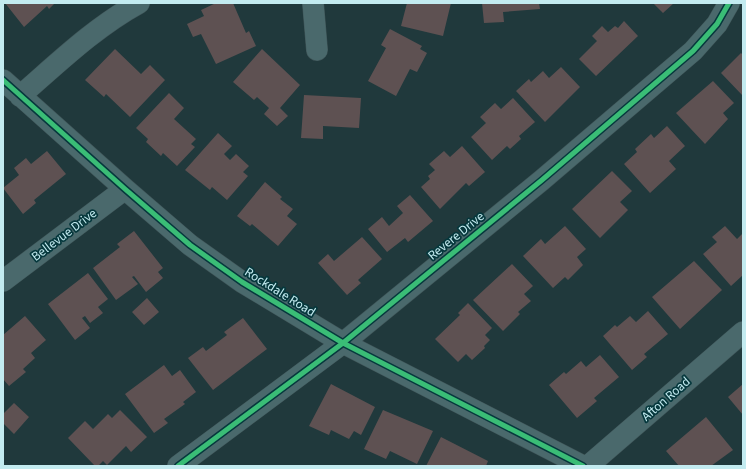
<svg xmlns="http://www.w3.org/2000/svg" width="746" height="469" font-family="'Source Sans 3',sans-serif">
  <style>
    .building { fill: #5e5152 }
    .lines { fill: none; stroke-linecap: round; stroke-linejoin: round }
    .minor-casing { stroke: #3f5558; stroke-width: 22 }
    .minor { stroke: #4a696c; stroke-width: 21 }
    .cycleway-casing { stroke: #06383d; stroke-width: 8 }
    .cycleway { stroke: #3abd76; stroke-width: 5 }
    .labels { text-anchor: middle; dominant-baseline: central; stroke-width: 3.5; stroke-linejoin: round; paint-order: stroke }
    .street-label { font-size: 13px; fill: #c3ebf0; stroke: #06383d }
  </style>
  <rect width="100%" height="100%" fill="#20393c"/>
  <path class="building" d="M5 3H55L49 9 47 6 24 27Z
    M216 3H233L246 33 249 31 256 46 216 64 201 34 193 37 187 24 204 16 201 10Z
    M407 3H451L443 36 401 26Z
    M482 3H539L540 9 503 12 504 22 484 23Z
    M653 3H674L663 13Z
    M624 21 638 36 596 76 579 59 597 41 592 36 602 26 608 32 615 26 618 28Z
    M390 29 422 46 420 49 427 53 417 72 410 69 396 96 368 81 386 48 381 45Z
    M115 49 141 74 150 65 165 80 130 117 106 94 104 97 85 80Z
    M262 49 300 85 280 108 288 116 277 126 264 114 269 108 257 97 254 100 233 82Z
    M741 53 743 55V96L721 73Z
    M561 67 580 87 545 122 516 91 529 79 531 82 543 71 549 78Z
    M713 81 734 103 723 113 728 119 705 144 676 113Z
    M169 93 184 108 174 119 196 139 191 144 195 147 177 166 163 153 161 156 146 142 148 139 136 128Z
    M304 95 361 98 359 128 323 126V139L301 138Z
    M513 98 535 122 519 136 521 139 510 149 507 146 492 160 471 137 486 123 480 117 495 103 501 109Z
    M667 126 685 146 669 161 676 169 650 193 624 164 637 152 635 149 651 134 654 138Z
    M218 133 232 146 224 154 230 160 236 154 249 166 243 172 248 176 227 200 212 187 210 190 185 170Z
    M462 146 485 172 469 186 466 183 440 209 421 187 430 179 428 176 435 170 429 164 444 151 450 157Z
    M47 151 66 174 34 200 36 203 23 214 3 188 19 175 14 168 26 158 31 164Z
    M612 171 632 191 620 202 628 210 600 238 572 209Z
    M265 182 282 197 280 199 293 209 287 216 297 224 278 246 252 224 250 226 237 216Z
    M410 195 433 221 408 242 405 238 387 252 368 229 382 217 389 226 403 213 397 206Z
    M565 226 586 249 577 257 583 265 568 280 565 277 553 288 523 256 541 239 545 244Z
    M725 226 737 239 743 233V275L731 286 703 254 717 242 712 237Z
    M134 231 163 268 158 272 163 278 146 292 134 276 132 277 138 284 116 300 93 268 120 247 117 244Z
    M362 237 382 259 358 280 361 283 347 295 318 263 328 254 334 261Z
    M694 261 722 290 680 329 652 297Z
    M512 264 533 286 524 294 531 301 518 312 520 314 503 331 473 300Z
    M88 273 108 299 98 307 103 313 90 323 85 316 82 318 90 328 75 340 48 304Z
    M147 298 159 312 144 325 132 312Z
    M468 303 492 328 485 335 490 340 484 346 485 348 472 360 466 354 458 362 435 339 460 315 458 313Z
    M648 311 668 334 644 354 647 357 632 370 603 336 615 325 617 327 630 316 636 322Z
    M25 316 46 340 31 353 35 358 23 369 26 372 9 386 3 379V335Z
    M243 318 267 349 213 390 188 358 203 347 206 351 227 335 224 332Z
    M600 355 619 377 594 398 597 401 577 418 549 385 564 372 566 374 581 361 586 367Z
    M164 365 172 376 180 370 196 392 183 402 185 404 164 419 168 423 154 433 125 394Z
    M331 384 375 407 361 435 354 431 349 439 331 430 329 435 309 426Z
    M743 384V415L728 397Z
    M14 403 29 417 14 434 3 423V414Z
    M120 410 147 437 131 452 126 446 107 465 103 461 98 466H95L68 438 85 421 93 429 108 414 112 418Z
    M383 410 433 431 417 464 390 451 386 459 364 449Z
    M706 417 733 450 711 466H679L666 451Z
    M441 437 488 461 486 466H426Z"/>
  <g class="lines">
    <g class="minor-casing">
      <path id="minor" d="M313 3 317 50
        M3 80 125 189 190 245 242 282 343 343 583 466
        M20 96C58 63 95 27 139 3
        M3 281 125 189
        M178 466 343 343 542 180 693 51 717 24 729 3
        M588 466 743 332"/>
    </g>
    <use href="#minor" class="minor"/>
    <g class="cycleway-casing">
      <path id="cycleway" d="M3 80 125 189 190 245 242 282 343 343 583 466
        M178 466 343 343 542 180 693 51 717 24 729 3"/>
    </g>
    <use href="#cycleway" class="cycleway"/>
  </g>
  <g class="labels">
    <g class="street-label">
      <text transform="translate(64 235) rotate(-37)">Bellevue Drive</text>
      <text transform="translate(456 236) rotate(-39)">Revere Drive</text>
      <text transform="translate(280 292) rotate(32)">Rockdale Road</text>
      <text transform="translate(666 399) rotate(-41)">Afton Road</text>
    </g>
  </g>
  <rect width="746" height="469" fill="none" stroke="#c3ebf0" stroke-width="8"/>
</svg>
